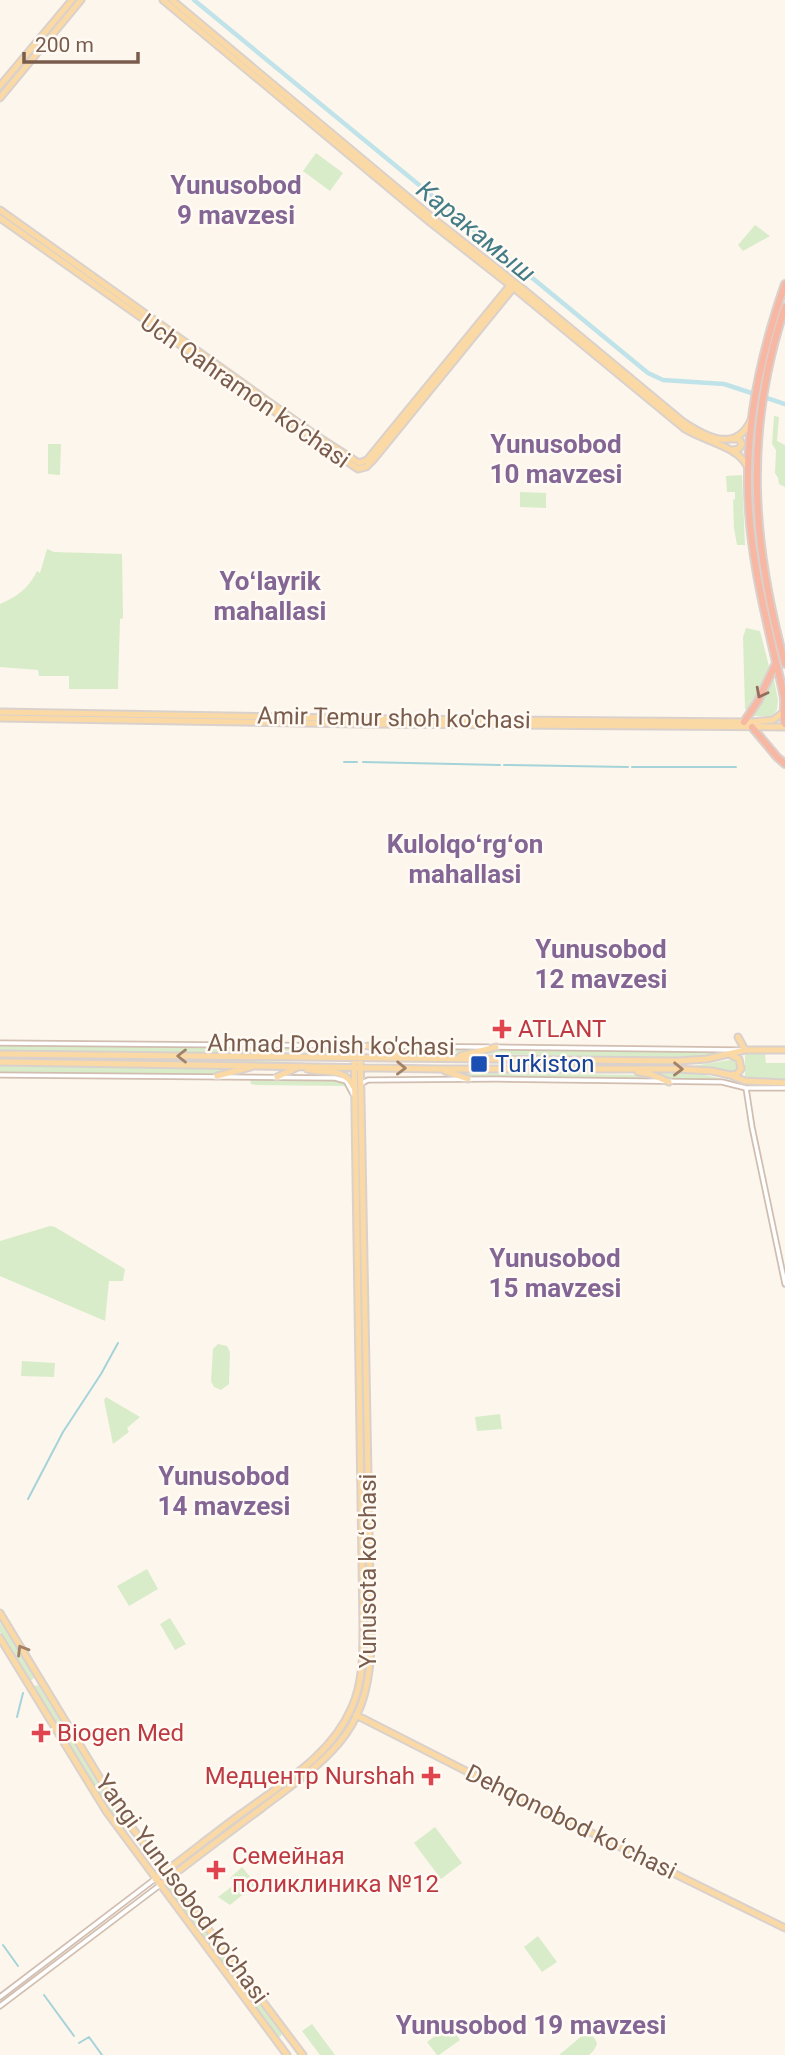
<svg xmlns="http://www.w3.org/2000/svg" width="785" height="2055" font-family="Roboto,sans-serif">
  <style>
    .green { fill: #d8ecc9 }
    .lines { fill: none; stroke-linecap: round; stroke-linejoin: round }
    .stream { stroke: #a5d3da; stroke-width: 2 }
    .canal { stroke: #bfe3e8; stroke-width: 4.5 }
    .minor-casing { stroke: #d1beb0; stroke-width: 7 }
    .major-casing { stroke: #dad1cd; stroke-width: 9 }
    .highway-casing { stroke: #dad1cd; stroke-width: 10 }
    .minor { stroke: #fff; stroke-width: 3.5 }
    .major { stroke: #fbd9a5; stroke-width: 5 }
    .highway { stroke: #f7b7a3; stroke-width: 6 }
    .oneway { stroke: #936e5e }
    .oneway2 { stroke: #a18267 }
    .health-dot { fill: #e0444e; stroke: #fffaf3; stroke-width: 2.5 }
    .transit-dot { fill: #1a4fb4; stroke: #fffaf3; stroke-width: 2.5 }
    .labels { text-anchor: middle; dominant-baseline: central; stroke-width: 5; stroke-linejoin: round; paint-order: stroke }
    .street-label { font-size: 24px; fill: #7a5c4d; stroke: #fffaf3 }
    .health-label { font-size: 24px; fill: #be3a42; stroke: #fffaf3; text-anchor: start }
    .transit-label { font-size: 24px; fill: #164399; stroke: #fffaf3; text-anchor: start }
    .neighbourhood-label { font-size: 26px; font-weight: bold; fill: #846695; stroke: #fffaf3 }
    .water-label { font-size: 26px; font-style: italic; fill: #437c86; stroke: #fffaf3 }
  </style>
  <rect width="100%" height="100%" fill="#fdf6ec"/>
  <path class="green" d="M316 153 343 173 330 191 303 171Z
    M755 225 770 236 743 251 738 245Z
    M785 292V299C762 372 751 434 754 511L752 512C749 434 760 366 785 292Z
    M774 416 779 417 777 441 785 445V487L779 484 778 478 775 473 776 450 772 444Z
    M48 444H61L60 475 48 474Z
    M742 475 745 545H737L734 528 733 500 735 499V492H727L726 476Z
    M520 492 546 493V508L520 507Z
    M47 549 54 552 122 554 123 618 120 619 118 689H69V676H39L38 670 0 667V604C18 596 28 589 37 571L40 573Z
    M746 628 760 631 769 666 749 711 745 709 743 637Z
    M773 675 778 700 777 710 771 716H754Z
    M0 1045 228 1047 251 1053 0 1052Z
    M250 1046 347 1047V1053L267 1050Z
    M383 1047 483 1048C456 1054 409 1058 383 1047Z
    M497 1049 728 1052 693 1058 477 1054Z
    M745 1053 765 1054 766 1063H785V1081L745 1079Z
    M0 1057 347 1060 258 1062 0 1059Z
    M735 1059 739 1070 735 1073 693 1066Z
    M0 1066 237 1068 222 1073 202 1075 0 1072Z
    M651 1072 695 1073 742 1083 723 1080 670 1079Z
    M457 1073 648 1075 656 1079 469 1077Z
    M250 1080H339L346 1086 256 1085 251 1084Z
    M50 1226 55 1227 125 1269 123 1281H109L105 1321 0 1276V1241Z
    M218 1344 227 1346 230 1352 229 1384 221 1390 214 1387 211 1381 213 1349Z
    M22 1361 55 1363 54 1377 21 1376Z
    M106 1397 140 1417 127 1428 129 1432 113 1444 104 1400Z
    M500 1414 502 1429 477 1431 475 1417Z
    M147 1569 158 1589 129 1606 117 1586Z
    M170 1618 186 1644 175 1650 160 1624Z
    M0 1622 34 1677 32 1680H29L0 1632Z
    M37 1685 39 1686 104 1794 128 1828 127 1832H124L99 1796 35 1689V1686Z
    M435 1827 462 1863 441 1879 414 1843Z
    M242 1867 256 1884 230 1905 218 1897 235 1884 230 1878Z
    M166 1882 170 1885 282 2034 281 2036 278 2037 166 1888Z
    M538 1936 557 1962 542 1972 524 1947Z
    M312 2024 335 2055H320L302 2031Z
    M450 2025 460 2040 439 2055H437L427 2042Z
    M583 2035C590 2033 595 2036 597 2044L594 2050 589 2055H559Z"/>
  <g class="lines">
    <path class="stream" d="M344 762H357
      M363 762 500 765
      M504 765 628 767
      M632 767H736
      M28 1499 63 1432 101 1374 118 1343
      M17 1717 23 1693
      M3 1945 18 1966
      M44 1995 74 2036
      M79 2043 89 2037 102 2055"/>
    <path class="canal" d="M194 0 648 373 663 380 724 384 785 404"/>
    <g class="minor-casing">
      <path id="minor" d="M0 1043 232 1045
        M240 1045 488 1047
        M496 1047 740 1050
        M0 1075 335 1078 346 1081 353 1094
        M362 1083 368 1080 496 1079 722 1082 746 1088H785
        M746 1088 752 1127 785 1284
        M0 1997 155 1879
        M0 2006 160 1885"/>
    </g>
    <g class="major-casing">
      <path id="major" d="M163 0 431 223 520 293 685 429C704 441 739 447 747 466
        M172 0 434 219 523 289 682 421C704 436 736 454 751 420
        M0 86 72 0
        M0 98 81 0
        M0 210 314 434 359 463 367 460 511 284
        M0 218 312 438 358 469 366 467 374 459 514 287
        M732 450 739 449 742 444 739 439H733
        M0 712 392 719 752 722 773 720 784 712
        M0 718 363 724 785 727
        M738 1037 745 1050
        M233 1045 267 1054
        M368 1046 402 1055
        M0 1054 678 1061 707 1059 745 1050H785
        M460 1056 496 1047
        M0 1062 439 1069H677L712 1071 730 1075 745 1081 785 1083
        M307 1069C325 1074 344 1067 353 1086
        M445 1071 468 1079
        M638 1072 650 1074 669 1082
        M730 1075 737 1074 741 1069 739 1059 731 1055
        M217 1076 251 1067
        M277 1077 298 1067
        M0 1613 121 1813 303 2055
        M0 1638 106 1811 287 2055
        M356 1715 468 1772 785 1928
        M155 1879C184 1858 212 1835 241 1814 283 1783 331 1756 352 1707 363 1682 363 1654 363 1627L354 1046
        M160 1885C194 1859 228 1833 262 1808 331 1756 371 1732 371 1638L360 1046"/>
    </g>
    <g class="highway-casing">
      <path id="highway" d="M785 284C763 347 747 415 748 483 748 543 762 603 776 662 779 674 782 686 784 698 785 707 782 716 785 724
        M785 307C744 430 751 540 785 664
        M744 722 758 701 776 663
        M752 727 777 757 785 764"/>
    </g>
    <use href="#minor" class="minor"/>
    <use href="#major" class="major"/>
    <use href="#highway" class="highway"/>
  </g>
  <defs><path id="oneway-chevron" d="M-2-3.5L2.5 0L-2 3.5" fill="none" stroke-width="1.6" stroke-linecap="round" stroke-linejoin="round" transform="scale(1.75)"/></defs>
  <use class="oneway" href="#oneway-chevron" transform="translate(761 693) rotate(117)"/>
  <g class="oneway2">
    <use href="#oneway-chevron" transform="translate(182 1056) rotate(-180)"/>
    <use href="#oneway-chevron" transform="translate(401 1068) rotate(1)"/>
    <use href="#oneway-chevron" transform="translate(678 1069) rotate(1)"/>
    <use href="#oneway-chevron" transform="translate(22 1650) rotate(-121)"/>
  </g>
  <g class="health-dot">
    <path d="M498.5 1018.5h7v7h7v7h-7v7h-7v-7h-7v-7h7z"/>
    <path d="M37.5 1722.5h7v7h7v7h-7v7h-7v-7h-7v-7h7z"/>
    <path d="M427.5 1765.5h7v7h7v7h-7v7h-7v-7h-7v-7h7z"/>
    <path d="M212.5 1859.5h7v7h7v7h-7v7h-7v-7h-7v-7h7z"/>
  </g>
  <rect class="transit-dot" x="470" y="1055" width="18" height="18" rx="3.5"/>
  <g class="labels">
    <g class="street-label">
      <text transform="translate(245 391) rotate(35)">Uch Qahramon ko'chasi</text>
      <text transform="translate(394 718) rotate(1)">Amir Temur shoh ko'chasi</text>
      <text transform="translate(331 1045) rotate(1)">Ahmad Donish ko'chasi</text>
      <text transform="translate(368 1571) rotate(-90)">Yunusota koʻchasi</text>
      <text transform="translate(571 1822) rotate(26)">Dehqonobod koʻchasi</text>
      <text transform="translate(182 1889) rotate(54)">Yangi Yunusobod ko'chasi</text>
    </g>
    <g class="health-label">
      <text x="518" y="1029">ATLANT</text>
      <text x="57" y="1733">Biogen Med</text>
      <text x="415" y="1776" text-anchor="end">Медцентр Nurshah</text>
      <text x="232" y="1856">Семейная<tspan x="232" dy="28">поликлиника №12</tspan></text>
    </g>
    <g class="transit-label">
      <text x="495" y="1064">Turkiston</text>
    </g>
    <g class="neighbourhood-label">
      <text x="236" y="185">Yunusobod<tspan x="236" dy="30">9 mavzesi</tspan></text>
      <text x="556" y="444">Yunusobod<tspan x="556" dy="30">10 mavzesi</tspan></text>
      <text x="270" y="581">Yoʻlayrik<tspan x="270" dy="30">mahallasi</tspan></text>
      <text x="465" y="844">Kulolqoʻrgʻon<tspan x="465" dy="30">mahallasi</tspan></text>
      <text x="601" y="949">Yunusobod<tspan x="601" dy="30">12 mavzesi</tspan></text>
      <text x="555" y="1258">Yunusobod<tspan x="555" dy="30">15 mavzesi</tspan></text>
      <text x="224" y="1476">Yunusobod<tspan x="224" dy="30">14 mavzesi</tspan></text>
      <text x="531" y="2025">Yunusobod 19 mavzesi</text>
    </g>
    <g class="water-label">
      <text transform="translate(476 231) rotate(39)">Каракамыш</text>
    </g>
  </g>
  <path d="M24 52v10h114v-10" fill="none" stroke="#7a5c4d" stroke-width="3.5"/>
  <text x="35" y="52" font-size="21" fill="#7a5c4d" stroke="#fffaf3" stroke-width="5" paint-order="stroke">200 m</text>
</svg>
